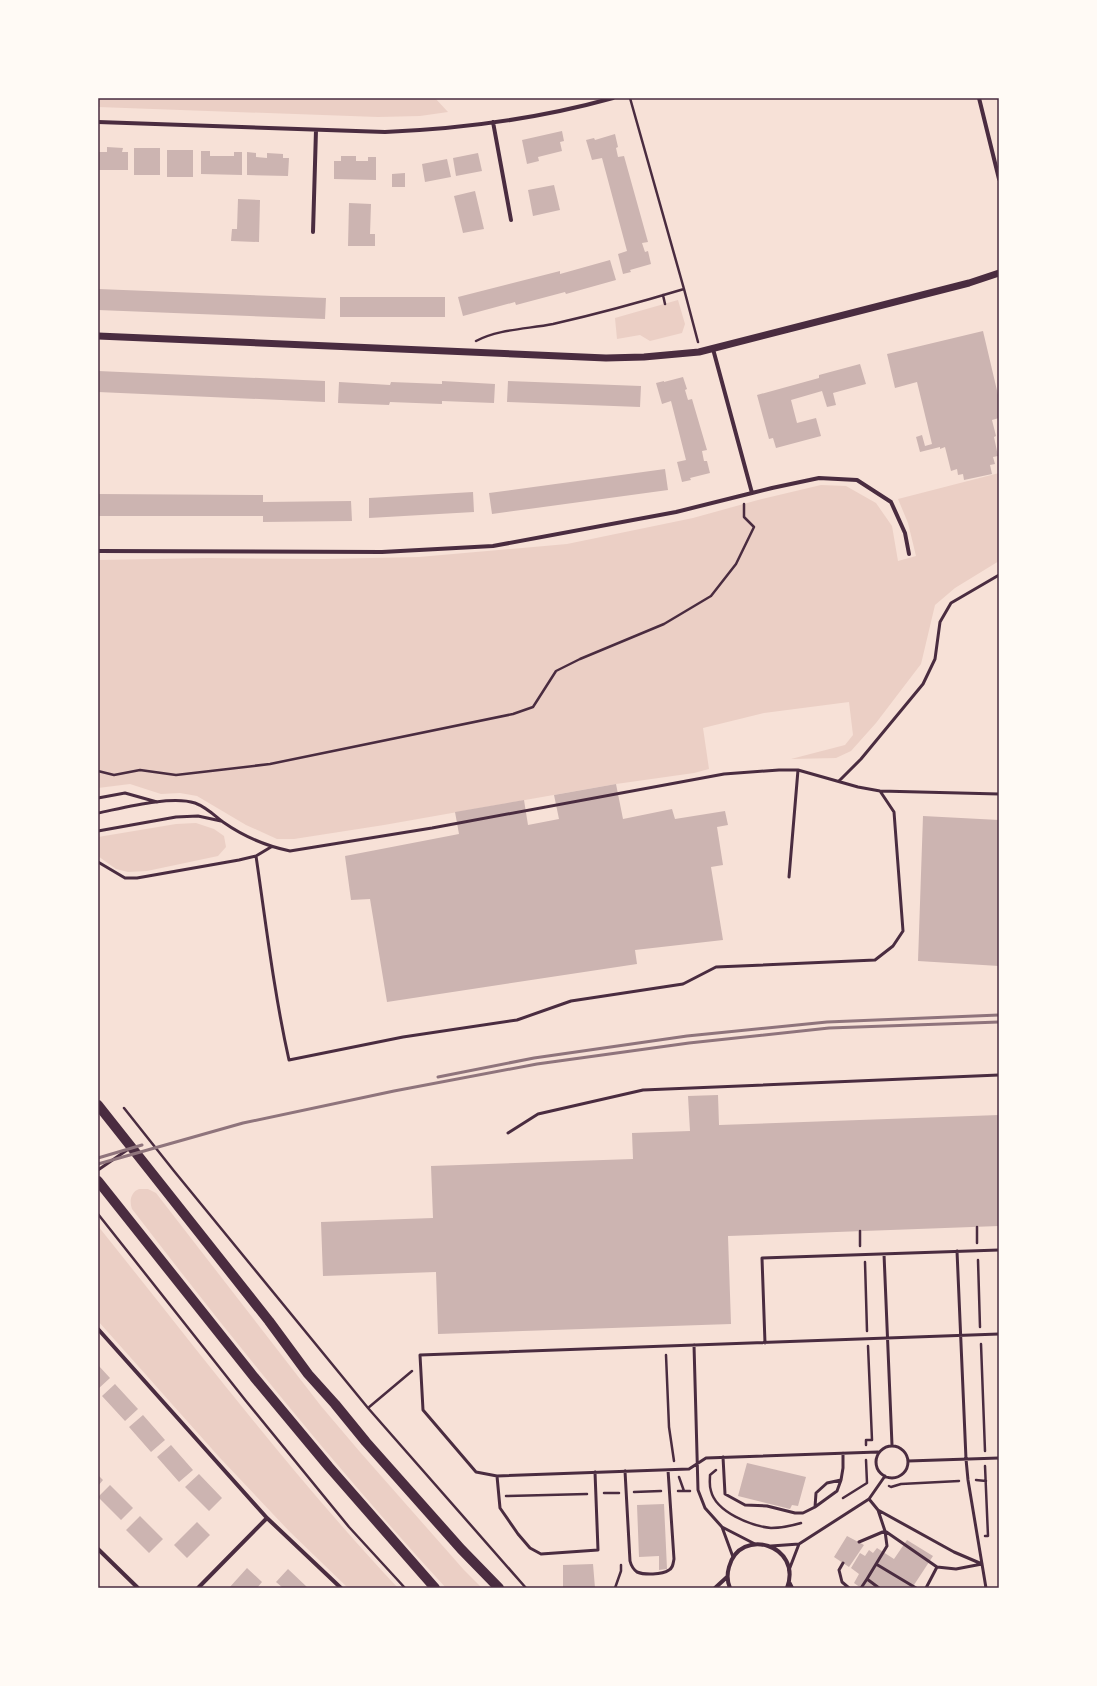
<svg xmlns="http://www.w3.org/2000/svg" width="1097" height="1686" font-family="Quicksand,sans-serif">
  <style>
    .green { fill: #ebcfc5 }
    .building { fill: #ccb4b1 }
    .lines { fill: none; stroke-linecap: round; stroke-linejoin: round }
    .path { stroke: #4a2c40; stroke-width: 2.5 }
    .service { stroke: #4a2c40; stroke-width: 3 }
    .minor { stroke: #4a2c40; stroke-width: 4 }
    .tertiary { stroke: #4a2c40; stroke-width: 7 }
    .primary { stroke: #4a2c40; stroke-width: 10 }
    .rail { stroke: #8f747c; stroke-width: 3 }
    .neatline { fill: none; stroke: #4a2c40; stroke-width: 1.5 }
  </style>
  <rect width="100%" height="100%" fill="#f7e1d7"/>
  <path class="green" d="M98 98H435L448 112 420 116 378 117 98 107Z
    M678 300 685 324 682 333 650 341 640 335 617 339 615 318Z
    M999 473V561L955 588 935 605 921 664 876 723 851 751 836 758 791 759 845 745 853 735 849 702 764 713 703 728 709 769 694 773 616 784 384 825 294 839H277L246 825 197 796 180 793 161 794 130 784 98 788V560L208 558 324 559 419 557 567 544 693 518 758 500 821 485 846 486 876 503 892 526 898 561 916 556 908 523 898 499Z
    M196 823 214 829 224 836 226 847 218 856 147 871 128 872 116 869 98 856V837L176 824Z
    M139 1189H148L156 1193 321 1406 360 1452 464 1570 482 1588H446C335 1467 232 1339 132 1209 129 1201 131 1192 139 1189Z
    M98 1226C196 1348 291 1474 398 1588H348L289 1531 220 1458 98 1321Z"/>
  <path class="building" d="M562 131 564 141 560 142 562 151 538 157 539 161 527 164 522 140Z
    M615 134 618 147 616 148 618 157 624 156 648 242 642 243 645 252 648 251 651 264 630 270 631 272 623 274 618 254 627 251 602 158 592 160 586 140 594 138 595 140Z
    M107 147 123 148 122 152H128V170H98V152H107Z
    M134 148H160V175H134Z
    M167 150H193V177H167Z
    M201 151H210V156H234V152H242V175L201 174Z
    M247 152 256 153V157L267 158V153L283 154V158H289L288 176 247 175Z
    M478 153 482 171 456 176 453 158Z
    M341 156H356V161H368V157H376V180L334 179V161H341Z
    M447 159 451 177 425 182 422 164Z
    M405 173V187H392V174Z
    M554 185 560 210 533 216 528 190Z
    M475 191 484 229 463 233 454 196Z
    M238 199 260 200 259 242 231 241 232 229H237Z
    M349 203 371 204 370 234H375V246H348Z
    M610 260 616 280 566 294 565 292 516 305 515 302 463 316 458 297 560 271V274Z
    M98 289 326 298 325 319 98 310Z
    M340 297H445V317H340Z
    M983 331 999 399V418L992 420 996 436 994 437 998 456 993 457 995 464 990 465 992 474 964 480 963 474 958 475 957 469 951 471 945 447 940 449V447L920 452 916 437 922 435 925 446 932 444 917 382 895 388 887 354Z
    M860 364 866 384 833 393 836 405 827 407 822 391 791 400 797 423 816 418 821 436 776 448 773 438 769 439 757 395 819 378V375Z
    M98 371 325 381V402L98 392Z
    M683 377 687 389 685 390 688 400 692 399 707 450 702 451 704 461H707L710 473 690 478 691 480 682 482 677 462 686 460 671 401 662 404 656 383 664 381V382Z
    M442 381 495 384 494 403 442 401V404L390 402 389 405 338 403 339 382 390 385 391 382 442 384Z
    M508 381 641 386 640 407 507 402Z
    M665 469 668 490 492 514 489 493Z
    M473 492 474 512 369 518V498Z
    M98 494 263 495V502L351 501 352 521 263 522V516H98Z
    M616 784 623 819 672 809 675 819 725 811 728 825 717 827 723 865 711 867 723 940 635 950 637 964 387 1002 370 899 351 900 345 856 459 834 455 812 524 800 528 825 559 819 554 795Z
    M923 816 999 820V966L918 961Z
    M718 1095 719 1125 999 1115V1226L728 1236 731 1324 438 1334 436 1272 323 1276 321 1222 433 1218 431 1166 633 1159 632 1133 690 1131 688 1096Z
    M98 1365 110 1378 98 1389Z
    M115 1384 138 1409 125 1421 102 1396Z
    M143 1415 165 1440 151 1452 129 1427Z
    M171 1445 193 1470 179 1482 157 1457Z
    M747 1463 806 1477 798 1506 792 1505 790 1509 738 1496Z
    M199 1474 222 1498 209 1511 185 1487Z
    M98 1475 103 1480 98 1486Z
    M110 1485 133 1508 121 1520 98 1497Z
    M664 1504 667 1569 659 1570V1556L639 1557 637 1505Z
    M140 1516 163 1539 149 1553 126 1530Z
    M197 1522 210 1535 187 1558 174 1545Z
    M847 1536 864 1545 849 1567 834 1557Z
    M907 1540 933 1556 912 1588H861L854 1583 859 1574 851 1568 860 1553 865 1556 869 1550 873 1553 877 1548 894 1559Z
    M593 1564 595 1588H563V1565Z
    M247 1568 262 1582 257 1588H229Z
    M288 1569 308 1588H283L276 1582Z"/>
  <g class="lines">
    <path class="path" d="M684 289 698 342
      M663 295 665 304
      M476 341C498 329 528 329 553 324 597 314 641 302 684 289L630 98
      M98 771 114 775 140 770 176 775 270 764 513 714 533 707 556 671 580 659 664 624 711 596 736 564 754 527 744 517V504
      M124 1108 174 1171 368 1408 526 1588
      M98 1214 246 1401 349 1527 405 1588
      M977 1227V1243
      M860 1231V1246
      M978 1260 980 1327
      M865 1262 867 1331
      M981 1344 985 1451
      M666 1355 669 1427 674 1461
      M368 1408 412 1371
      M866 1445V1440H872L868 1346
      M985 1466 988 1536H985
      M716 1470 710 1475C710 1480 709 1486 711 1491 716 1512 751 1526 771 1528 781 1528 791 1526 801 1523
      M679 1477 684 1491H690
      M976 1480 986 1481
      M889 1486 891 1487 901 1484 959 1481
      M678 1491H684
      M634 1492 661 1491
      M604 1493H619
      M506 1496 587 1494
      M843 1498 867 1483 866 1460
      M615 1588 621 1571V1565"/>
    <path class="service" d="M839 781 861 759 923 684 935 659 940 622 951 603 999 575
      M98 798 125 793 157 802
      M98 813C123 808 171 795 195 803 206 807 214 815 223 822 243 836 266 846 290 851L432 828 724 774 779 770H798L858 787 880 791 999 794
      M98 831 176 817 198 816 221 821
      M256 856C266 924 274 993 289 1060L403 1037 517 1020 571 1001 683 984 716 967 875 960 893 946 903 931 894 812 880 791
      M98 862 125 878H137L239 860 256 856 271 847
      M789 877 798 770
      M508 1133 538 1114 643 1090 999 1075
      M98 1170 130 1148
      M957 1251 966 1459 968 1480 986 1588
      M884 1254 892 1445
      M765 1343 762 1258 999 1250
      M694 1345 698 1490 705 1508 722 1527 733 1557
      M876 1462a16 16 0 1 1 32 0a16 16 0 1 1-32 0Z
      M878 1452 706 1458 689 1469 497 1476 476 1472 423 1410 420 1355 999 1334
      M723 1457 725 1494 745 1505 767 1506 795 1513H803L815 1507 816 1493 827 1483 841 1480 843 1468V1453
      M908 1461 999 1458
      M625 1471 630 1561C631 1565 633 1569 637 1572 644 1575 662 1575 669 1570 673 1568 673 1564 674 1559L668 1470
      M497 1476 500 1508 518 1534 530 1548 541 1554 598 1550 595 1472
      M869 1499 878 1510 885 1531 937 1567 956 1569 982 1564
      M815 1507 837 1491 841 1480
      M878 1510 954 1552 982 1564
      M722 1527 755 1544
      M859 1542 885 1531 887 1546 867 1579 879 1588
      M771 1546 799 1544 869 1499 885 1476
      M843 1563 839 1570 842 1582 849 1588
      M876 1564 916 1588
      M789 1570 799 1544
      M861 1588 867 1579
      M926 1588 937 1567"/>
    <path class="minor" d="M979 98 999 179
      M98 122 385 132C460 129 541 118 613 98
      M493 122 511 220
      M313 232 316 130
      M752 493 772 488 819 478 857 480 891 502 905 533 909 554
      M98 551 382 552 493 546 676 512 752 493 713 349
      M98 1329 267 1518 341 1588
      M98 1549 138 1588
      M789 1582 792 1588
      M198 1588 267 1518
      M715 1588 727 1577
      M730 1588C727 1581 727 1574 729 1567 740 1526 803 1545 787 1588"/>
    <path class="tertiary" d="M98 336 606 358 644 357 699 352 969 283 999 273"/>
    <path class="primary" d="M98 1105 269 1321 308 1374 335 1404 366 1442 461 1549 499 1588
      M98 1181 254 1377 329 1467 435 1588"/>
    <path class="rail" d="M438 1077 534 1058 687 1036 827 1022 999 1015
      M98 1158 142 1145
      M98 1164 243 1123 394 1091 537 1064 689 1043 829 1028 999 1022"/>
  </g>
  <rect width="1097" height="1686" fill="none" stroke="#fffaf5" stroke-width="198"/>
  <rect x="99" y="99" width="899" height="1488" class="neatline"/>
</svg>
